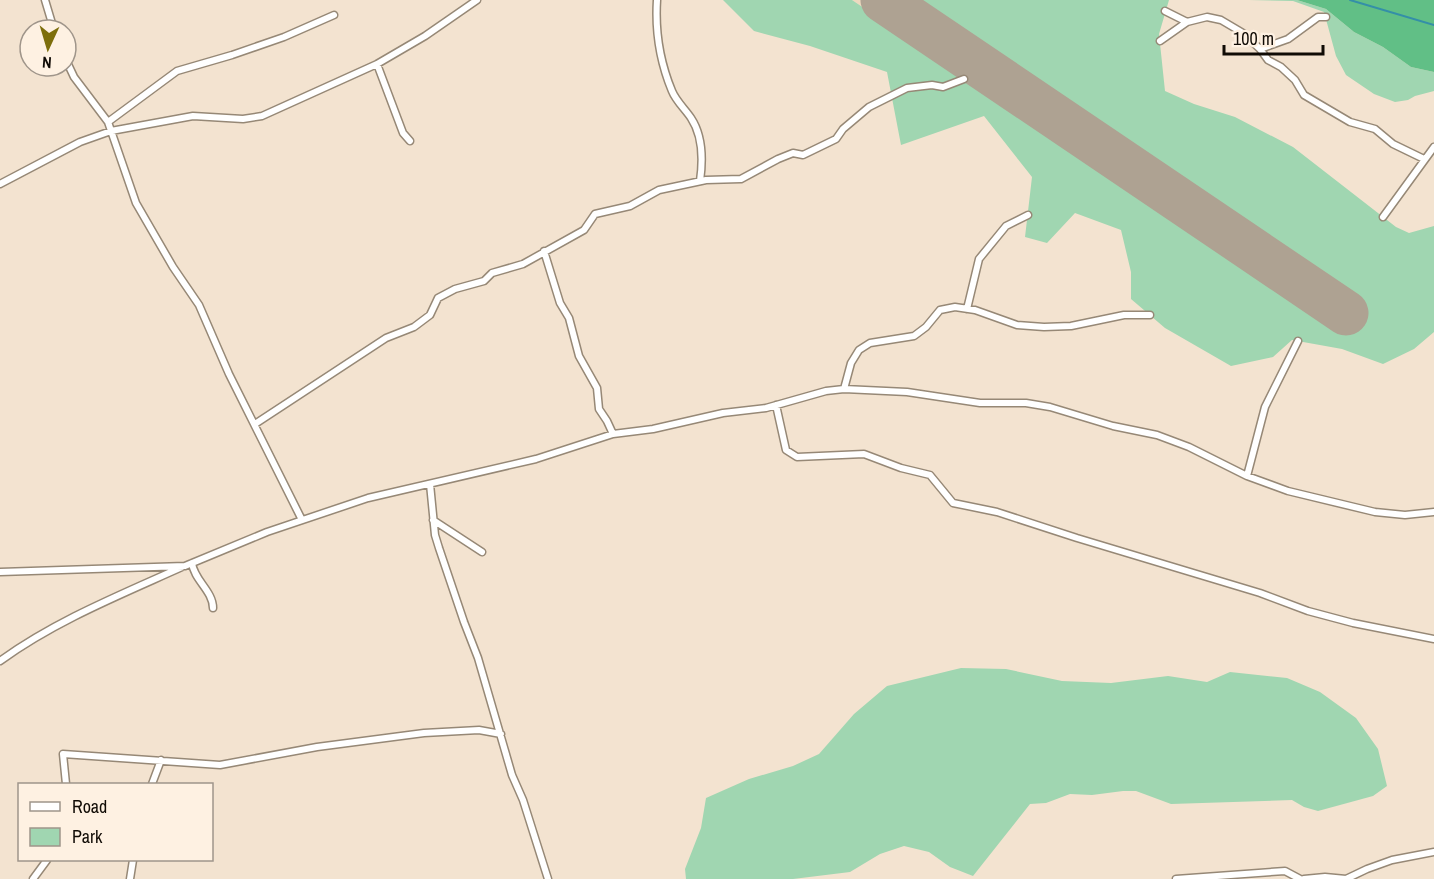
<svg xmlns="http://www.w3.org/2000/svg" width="1434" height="879" font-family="'Archivo Narrow',sans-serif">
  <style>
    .built { fill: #edd9bf }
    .green { fill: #a0d6b1 }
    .forest { fill: #61bf86 }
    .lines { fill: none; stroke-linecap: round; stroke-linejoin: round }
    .stream { stroke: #348fa8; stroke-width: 2 }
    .runway { stroke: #aea292; stroke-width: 45 }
    .minor-casing { stroke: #968876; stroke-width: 9 }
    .minor { stroke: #fff; stroke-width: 6 }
  </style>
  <rect width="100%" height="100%" fill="#f3e3d0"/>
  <path class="built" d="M852 0H900L1307 269 1357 307 1336 326Z"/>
  <path class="green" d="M723 0H852L1336 326 1357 307 1307 269 1137 163 900 0H1169L1159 34 1165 91 1194 104 1235 117 1293 147 1396 227 1409 233 1434 226V332L1414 349 1383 364 1342 349 1292 340 1273 357 1231 366 1165 328 1131 299V272L1121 230 1075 213 1047 243 1025 237 1032 177 984 116 901 145 887 72 810 46 754 31Z
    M1249 0H1297L1326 9 1354 32 1383 47 1411 67 1434 72V91L1415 96 1408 100 1395 102 1374 94 1346 75 1336 56 1324 12 1293 1Z
    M961 668 1006 669 1062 681 1111 683 1168 676 1207 682 1230 672 1287 678 1320 692 1356 718 1378 749 1387 786 1373 796 1318 811 1304 807 1292 800 1171 804 1136 791H1123L1092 795 1070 794 1046 803 1030 804 973 876 950 867 929 852 904 846 880 854 850 872 793 879H686L685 869 701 828 706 798 749 779 793 766 819 754 854 714 887 686Z"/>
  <path class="forest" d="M1297 0H1434V72L1411 67 1383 47 1354 32 1326 9Z"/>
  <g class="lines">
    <path class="stream" d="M1350 0 1434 25"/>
    <path class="runway" d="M883 0 1346 313"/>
    <g class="minor-casing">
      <path id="minor" d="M45 0 54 30
        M657 0C655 31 660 62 672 91 676 101 685 109 691 118 703 136 703 160 700 181
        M1165 11 1187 22
        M1160 41 1187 22 1207 17 1221 20 1243 33 1260 49 1268 60 1281 67 1295 80 1304 95 1350 122 1375 129 1393 144 1424 159
        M1260 49 1288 39 1318 17H1326
        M66 60 74 77 108 122 136 203 173 267 199 305 229 374 302 520
        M377 64 403 133 410 141
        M108 122 177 71 232 55 284 37 334 15
        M0 184 80 142 111 131 193 116 243 119 262 116 377 64 425 36 477 0
        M1383 217 1434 147
        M544 251 560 303 569 318 579 356 597 388 599 409 607 421 613 434
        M967 309 979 259 1006 226 1028 215
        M844 389 851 363 859 350 870 343 914 336 926 327 940 310 955 307 975 310 1017 325 1044 327 1071 326 1124 315H1150
        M776 405 786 450 797 457 864 454 901 468 930 475 953 503 997 512 1077 538 1260 593 1308 611 1353 623 1434 639
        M255 424 386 338 414 327 430 315 438 298 455 289 484 281 492 273 523 264 584 230 595 214 630 206 659 190 706 180 741 179 778 159 793 153 803 155 836 139 843 129 869 107 907 88 932 85 943 87 964 79
        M1247 476 1265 407 1298 341
        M430 484 435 535 439 548 464 622 478 658 512 775 523 800 548 879
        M433 520 482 552
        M192 563C194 580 213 591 213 608
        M0 572 185 566 267 532 368 498 536 459 613 434 653 429 723 413 766 408 826 391 844 389 907 392 980 403H1026L1050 407 1113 426 1157 435 1189 447 1247 476 1288 491 1375 512 1405 515 1434 512
        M0 661C55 621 120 595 182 567
        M66 784 63 754 220 765 317 747 424 733 479 730 501 734
        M152 784 161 760
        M33 879 47 860
        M130 879 133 860
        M1176 879 1285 871 1300 879
        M1304 879 1325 877 1346 879 1367 869 1392 860 1434 852"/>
    </g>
    <use href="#minor" class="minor"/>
  </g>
  <rect x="18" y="783" width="195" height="78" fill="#fef1e2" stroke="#9f958a" stroke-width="1.5"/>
  <rect x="30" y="802" width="30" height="9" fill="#ffffff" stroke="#9f958a" stroke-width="1.5"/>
  <text x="72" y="813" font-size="18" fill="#100b05">Road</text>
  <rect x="30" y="828" width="30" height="18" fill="#a0d6b1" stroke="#9f958a" stroke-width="1.5"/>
  <text x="72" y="843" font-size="18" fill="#100b05">Park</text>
  <g transform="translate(48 48) rotate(184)"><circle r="28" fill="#fef1e2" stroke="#9f958a" stroke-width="1.5"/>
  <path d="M0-4.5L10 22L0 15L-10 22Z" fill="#7d6e0b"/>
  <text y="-9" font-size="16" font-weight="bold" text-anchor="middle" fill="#100b05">N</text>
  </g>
  <path d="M1224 45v9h99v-9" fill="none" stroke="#100b05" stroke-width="3"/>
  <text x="1233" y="45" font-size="18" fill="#100b05" stroke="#fef1e2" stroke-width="4.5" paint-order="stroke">100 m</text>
</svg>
